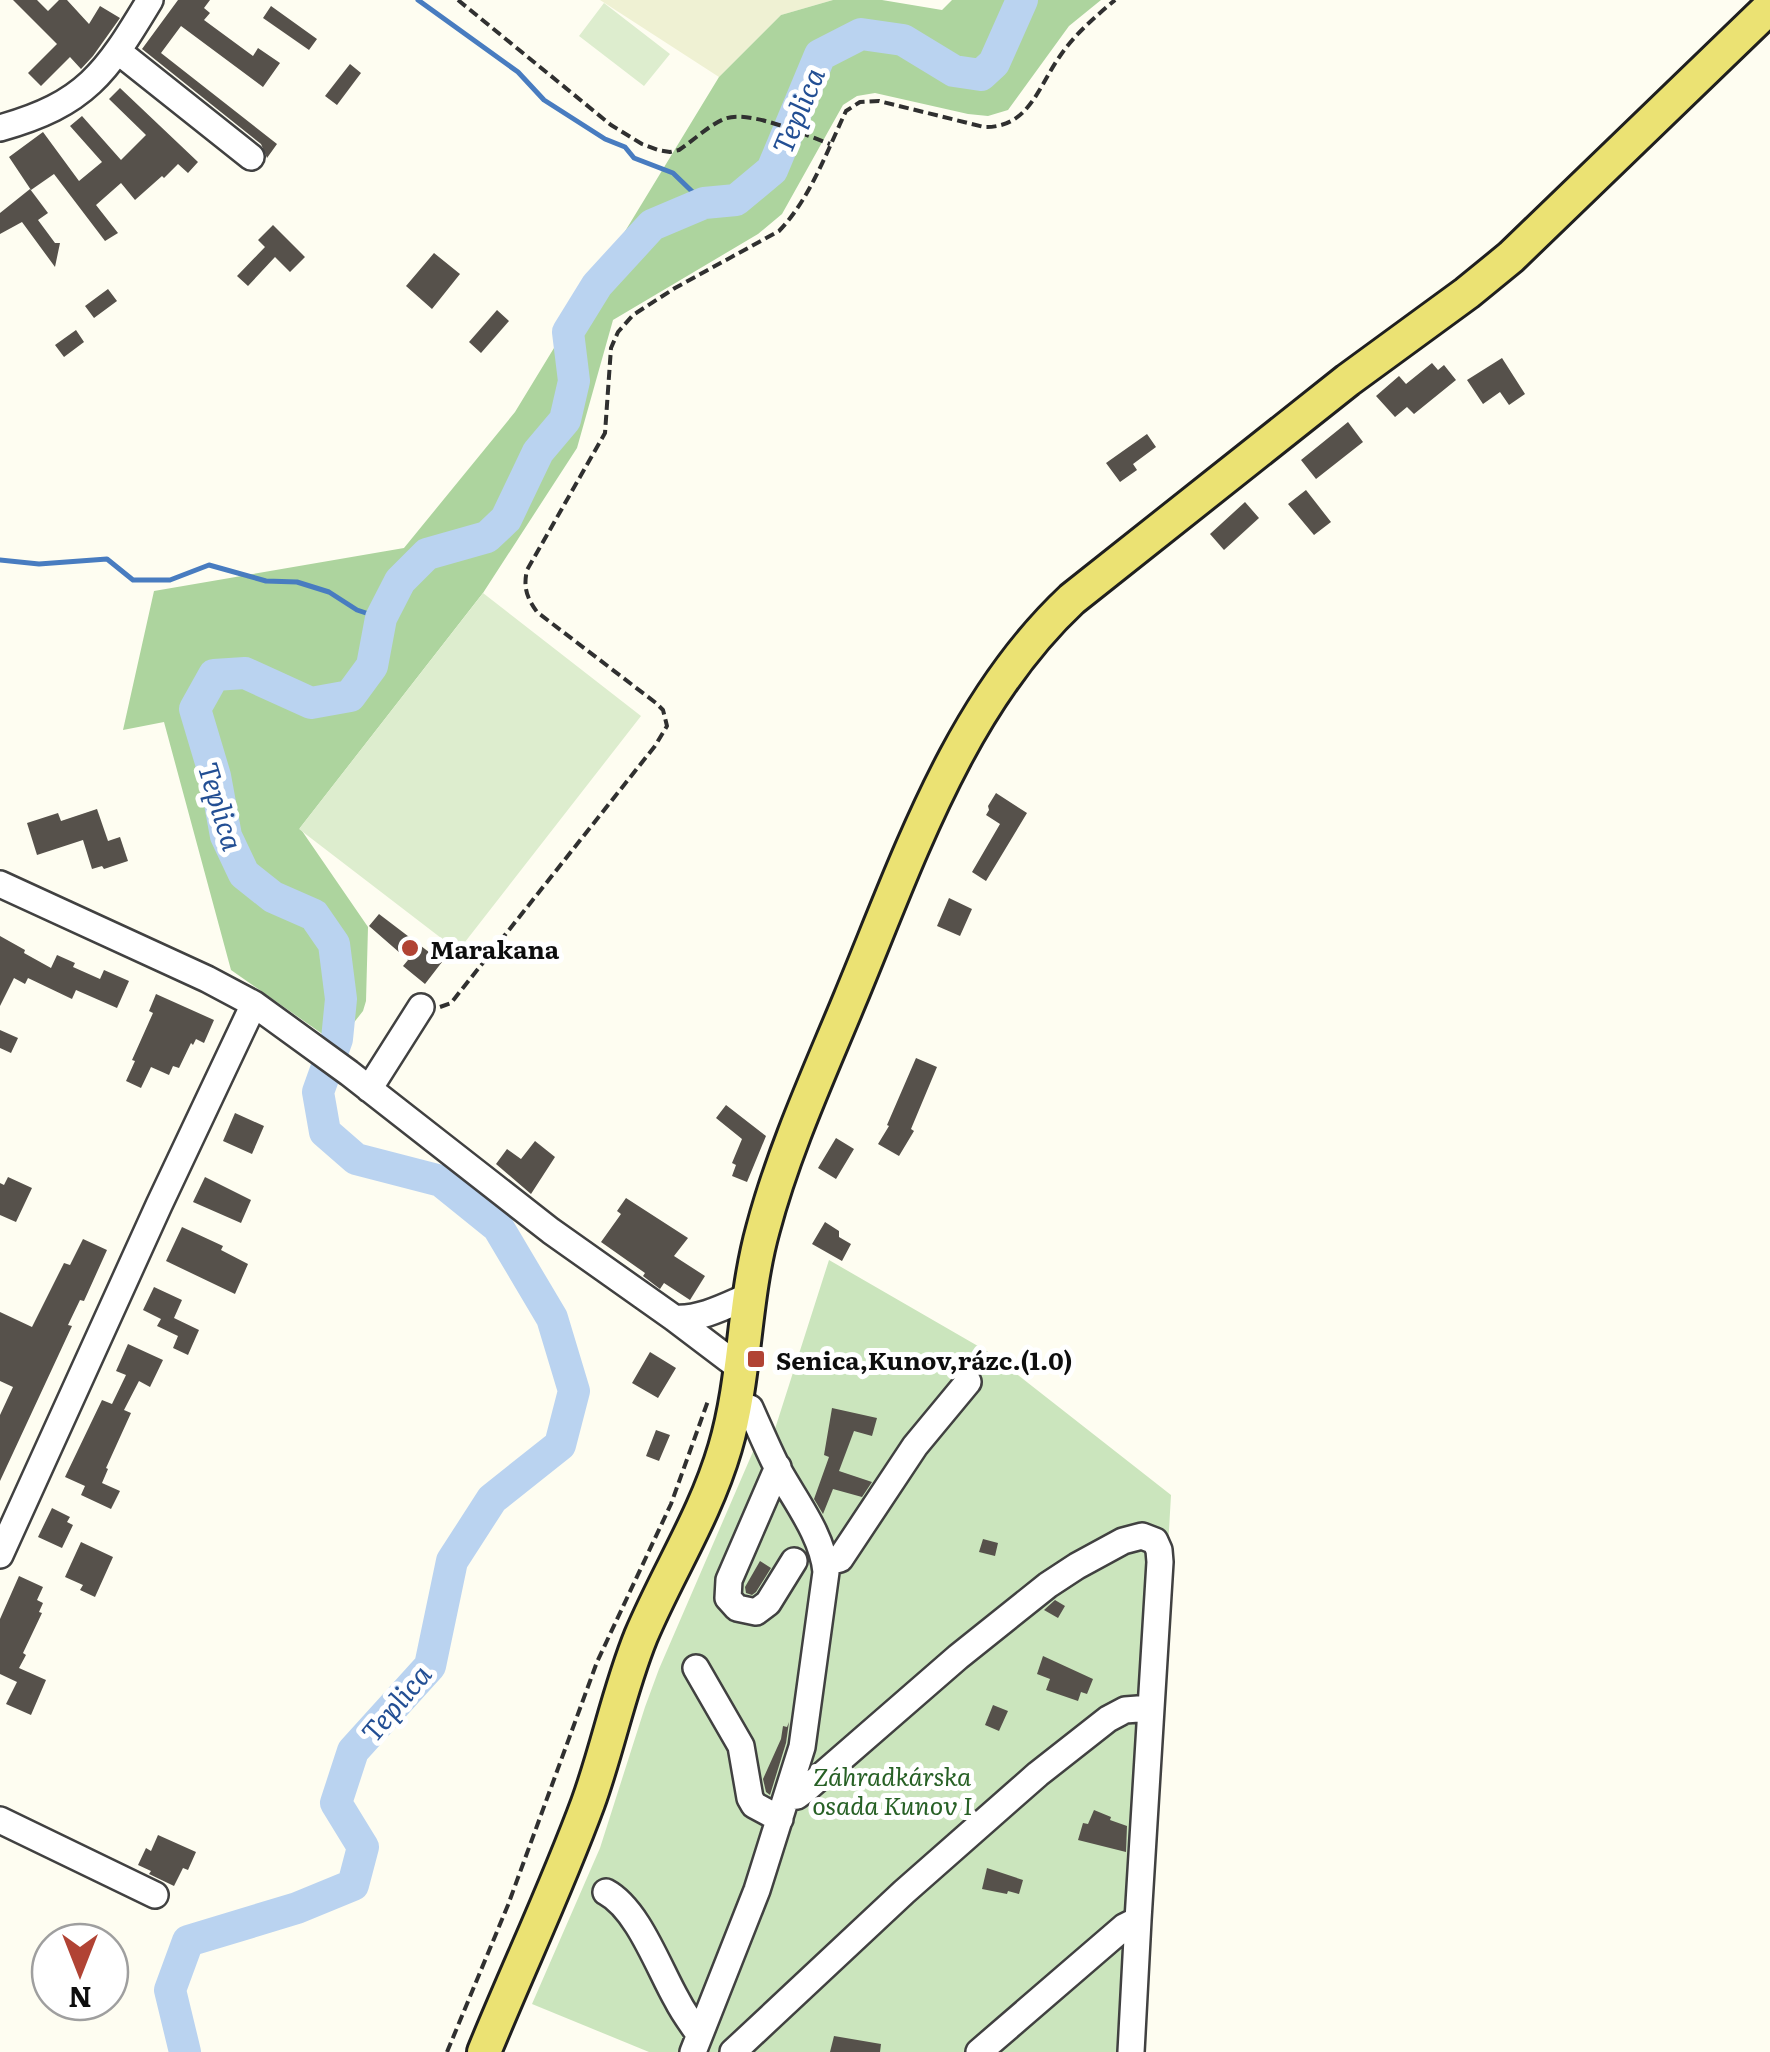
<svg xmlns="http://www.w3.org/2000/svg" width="1770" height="2052" font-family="Literata,serif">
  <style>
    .farmland { fill: #eff1d3 }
    .green { fill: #cbe5bd }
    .forest { fill: #add49e }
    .pitch { fill: #ddedce }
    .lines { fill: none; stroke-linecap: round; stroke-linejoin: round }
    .stream { stroke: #487cc0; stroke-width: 5 }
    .river { stroke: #bad3f0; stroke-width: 32 }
    .building { fill: #56514b }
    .minor-casing { stroke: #414141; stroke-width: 30 }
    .major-casing { stroke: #1f1f1f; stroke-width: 38 }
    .path { stroke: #303030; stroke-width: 4; stroke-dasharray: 10 5; stroke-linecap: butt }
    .minor { stroke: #fff; stroke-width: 25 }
    .major { stroke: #ebe273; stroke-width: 32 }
    .poi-dot { fill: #b14334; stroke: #fff; stroke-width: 4 }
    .labels { text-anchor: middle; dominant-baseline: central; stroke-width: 10; stroke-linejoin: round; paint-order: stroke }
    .poi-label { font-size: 25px; font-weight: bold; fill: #0e0e0e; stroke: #fff; text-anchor: start }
    .park-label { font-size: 25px; font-style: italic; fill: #276025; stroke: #fff }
    .water-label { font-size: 28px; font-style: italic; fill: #234f94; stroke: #fff }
  </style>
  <rect width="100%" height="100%" fill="#fefdf1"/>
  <path class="farmland" d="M600 0H833L781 15 719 77Z"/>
  <path class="green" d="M829 1260 990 1353 1171 1495 1139 2052H649L532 2004 600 1848 645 1707 659 1669 755 1447 774 1432Z"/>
  <path class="forest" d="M833 0H882L942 10 952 0H1101L1069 26 1008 110 988 116 968 114 875 93 857 96 843 105 782 214 758 234 613 320 577 448 483 593 300 828 368 927 366 1001 363 1011 341 1039 331 1040 231 970 164 722 123 730 154 591 404 548 515 412 719 77 781 15Z"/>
  <path class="pitch" d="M604 3 670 54 644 86 579 36Z
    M483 593 641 716 458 951 299 829Z"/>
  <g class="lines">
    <path class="stream" d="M418 0 518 72 544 100 605 139 625 147 634 158 673 173 704 203
      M0 560 39 564 107 559 133 580H170L209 565 266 581 297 582 329 592 357 610 381 618"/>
    <path class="river" d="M185 2052 170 1990 188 1941 297 1908 353 1885 363 1847 336 1803 353 1751 430 1666 452 1561 492 1499 560 1445 574 1391 552 1318 498 1227 441 1181 356 1159 325 1132 318 1092 337 1039 341 999 334 944 314 915 273 897 244 874 226 836 215 776 195 709 214 675 245 673 311 703 350 696 372 666 381 618 400 581 427 554 487 537 506 519 538 452 565 420 574 381 568 332 597 285 652 225 704 203 736 200 772 170 820 55 861 34 903 40 954 71 981 75 994 63 1022 0"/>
  </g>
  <path class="building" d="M13 0H37L48 11 59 0H67L89 24 100 6 120 18 93 56 81 69 70 57 41 86 28 73 57 44Z
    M178 0H210L204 8 210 13 204 20 253 56 258 48 280 63 263 87 181 26 161 53 277 144 267 158 261 144 142 49Z
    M271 6 317 39 309 50 263 18Z
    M350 64 361 73 337 105 325 96Z
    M120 88 198 162 188 173 178 164 164 178 162 176 135 200 121 183 96 205 118 233 105 241 54 174 31 190 9 157 43 132 79 181 102 162 70 126 82 116 121 160 146 135 109 99Z
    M30 189 48 213 38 220 55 243H60L55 267 22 222 0 234V213Z
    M273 225 305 257 290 272 275 257 248 286 237 276 265 247 258 240Z
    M434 253 460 274 432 309 406 286Z
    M108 289 117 301 94 318 85 306Z
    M497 310 509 321 481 353 469 342Z
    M76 330 84 342 64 357 55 345Z
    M1502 358 1525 394 1509 405 1500 392 1483 404 1467 380Z
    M1432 363 1438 370 1444 365 1456 380 1414 414 1407 407 1395 417 1376 396 1399 376 1406 384Z
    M1348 422 1363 442 1316 479 1301 460Z
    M1147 434 1156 447 1133 464 1137 470 1120 482 1106 463Z
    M1306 490 1331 522 1314 535 1288 504Z
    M1245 502 1259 518 1224 550 1210 534Z
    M996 793 1027 813 986 881 972 872 1000 824 986 815 989 810 988 806Z
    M97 809 108 841 120 837 128 861 104 869 102 866 92 869 83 840 37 855 27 823 58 813 61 821Z
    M949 898 972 909 960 936 937 926Z
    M379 914 442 962 425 984 403 966 408 960 369 926Z
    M0 936 25 950 24 953 51 968 57 955 75 963 73 967 100 979 104 970 129 981 117 1008 76 990 72 999 28 978 25 984 14 978 0 1006Z
    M156 994 214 1020 204 1043 196 1039 193 1045 191 1043 179 1068 173 1066 169 1075 151 1067 141 1088 126 1081 135 1061 132 1060 153 1013 149 1011Z
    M0 1030 18 1038 11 1053 0 1048Z
    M916 1058 937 1067 911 1129 914 1131 899 1156 878 1144 889 1126 887 1125Z
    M726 1105 766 1136 747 1182 732 1176 736 1165 732 1163 742 1139 716 1118Z
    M235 1113 264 1126 252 1154 223 1141Z
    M836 1138 854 1149 836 1179 818 1168Z
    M535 1141 555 1157 531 1194 496 1164 507 1149 521 1159Z
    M8 1177 32 1188 16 1222 0 1215V1183L4 1185Z
    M205 1177 251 1200 241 1223 193 1202Z
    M626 1198 688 1238 674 1256 705 1276 690 1300 664 1283 660 1289 643 1276 645 1273 601 1242 621 1214 617 1211Z
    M825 1222 839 1231V1237L851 1244 842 1261 812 1244Z
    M182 1227 223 1246 221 1250 248 1264 235 1294 166 1261Z
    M83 1239 107 1250 84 1301 80 1300 68 1325 72 1326 0 1481V1415L13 1387 0 1381V1312L32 1327 64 1263 70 1265Z
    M154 1287 182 1300 174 1318 199 1330 188 1355 173 1348 178 1336 157 1326 161 1319 143 1310Z
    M128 1344 163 1360 150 1387 139 1381 124 1410 131 1413 106 1468 108 1469 102 1483 120 1491 111 1509 81 1495 85 1486 65 1477 102 1400 112 1404 126 1375 116 1371Z
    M650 1352 676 1368 658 1398 632 1383Z
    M948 1352 966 1357 963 1367 956 1371 943 1368Z
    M832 1408 877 1418 872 1436 854 1431 839 1471 872 1482 862 1497 833 1489 823 1514 814 1499 829 1457 824 1455Z
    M656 1430 670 1435 659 1461 646 1456Z
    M52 1508 70 1517 67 1522 73 1525 62 1548 38 1537Z
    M983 1539 998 1543 995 1556 979 1552Z
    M81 1542 113 1557 95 1597 80 1590 83 1585 65 1577Z
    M760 1561 771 1568 756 1592 752 1595 746 1593 745 1587Z
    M19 1576 43 1587 37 1600 43 1603 39 1612 42 1613 23 1653 26 1655 19 1668 46 1680 31 1715 6 1704 17 1682 0 1674V1619Z
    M1055 1600 1065 1606 1058 1618 1044 1610Z
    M1043 1656 1093 1679 1087 1694 1081 1692 1078 1701 1046 1690 1050 1679 1037 1674Z
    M993 1705 1008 1711 999 1731 985 1725Z
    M789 1722 786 1743 770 1795 766 1792 763 1779 781 1739 783 1726 787 1727Z
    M1094 1810 1111 1817 1110 1820 1127 1826 1126 1852 1078 1840 1083 1823 1088 1824Z
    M158 1835 196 1852 188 1870 183 1868 174 1886 149 1874 151 1871 138 1865 146 1848 151 1851Z
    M987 1868 1023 1880 1019 1894 1008 1891 1007 1894 982 1889Z
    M834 2036 881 2044 880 2052H830Z"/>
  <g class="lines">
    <g class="minor-casing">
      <path id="minor" d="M119 52 251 157
        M0 128C86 104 106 73 150 0
        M0 884 207 979 254 1004 349 1073 551 1231 674 1318 740 1368
        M369 1089 421 1007
        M674 1318C700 1320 726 1306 749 1296
        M778 1467 729 1580 728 1598 737 1608 756 1612 768 1603 794 1561
        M0 1555 159 1205 254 1004
        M825 1563 840 1559 915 1446 968 1382
        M696 1668 741 1746 750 1798 754 1805 780 1819
        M787 1797 797 1796 805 1790 958 1657 1048 1585 1077 1566 1123 1541 1142 1536 1155 1541 1159 1550 1160 1562 1138 1920 1124 1927 979 2052
        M0 1820 155 1895
        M606 1892C638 1909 659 1969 677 2000 683 2012 691 2023 699 2034
        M693 2052 757 1890 802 1747 826 1572C823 1537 797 1503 780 1473 769 1452 760 1430 750 1408L735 1405
        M733 2052 904 1892 1038 1774 1108 1719 1125 1710 1151 1708
        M1131 2052 1138 1920"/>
    </g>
    <g class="major-casing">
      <path id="major" d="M484 2052C518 1969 557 1887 588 1803 608 1748 619 1690 641 1636 668 1572 705 1516 725 1448 746 1377 743 1301 763 1229 784 1150 819 1074 850 999 908 860 959 705 1072 599L1348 380 1467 293 1511 257 1770 7"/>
    </g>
    <path class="path" d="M458 0 611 125 642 144 658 150 670 152 679 150C694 140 708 126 724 119 749 109 805 135 830 144
      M440 1007 451 1003 655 746 667 726 663 710 656 703 537 612C527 598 523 588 527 570L605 433 611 348 618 332 633 315 675 288 779 231C810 199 827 151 846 111L860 102 879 101 984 127C1029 128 1038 87 1060 56 1075 34 1095 17 1115 0
      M447 2052 508 1905 597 1662 671 1504 709 1398"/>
    <use href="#minor" class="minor"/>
    <use href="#major" class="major"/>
  </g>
  <g class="poi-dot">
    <circle cx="410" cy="948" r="10"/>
    <rect x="746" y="1349" width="20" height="20" rx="5"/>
  </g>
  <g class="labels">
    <g class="poi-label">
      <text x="430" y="948">Marakana</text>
      <text x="776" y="1359">Senica,Kunov,rázc.(1.0)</text>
    </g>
    <g class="park-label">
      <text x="892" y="1775">Záhradkárska<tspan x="892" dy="29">osada Kunov I</tspan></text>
    </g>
    <g class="water-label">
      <text transform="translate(797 110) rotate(-67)">Teplica</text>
      <text transform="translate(222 806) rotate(73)">Teplica</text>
      <text transform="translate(395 1702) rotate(-50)">Teplica</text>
    </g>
  </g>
  <g transform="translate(80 1972) rotate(180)"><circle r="48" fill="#ffffff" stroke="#9f9f9f" stroke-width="2.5"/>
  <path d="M0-8L18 38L0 25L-18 38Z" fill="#b14334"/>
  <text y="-15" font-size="28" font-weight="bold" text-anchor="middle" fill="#0e0e0e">N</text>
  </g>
</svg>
